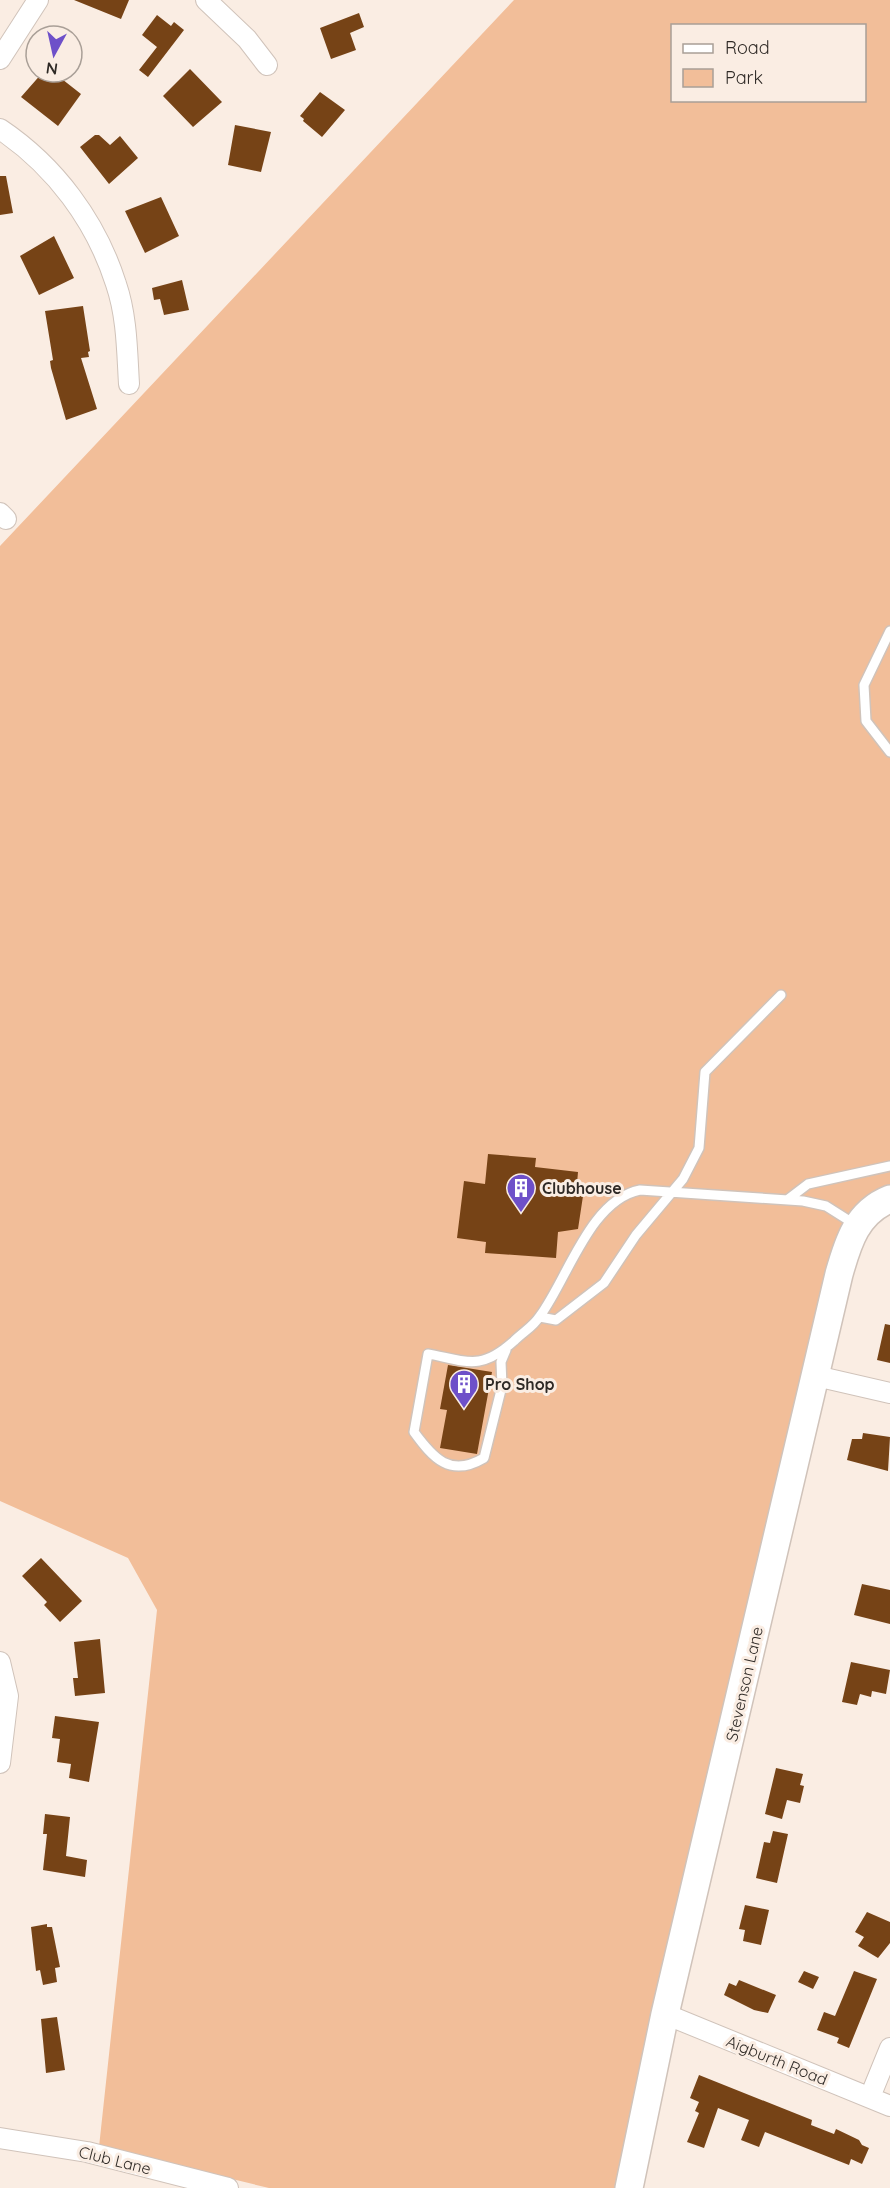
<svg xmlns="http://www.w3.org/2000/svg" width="890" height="2188" font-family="Quicksand,sans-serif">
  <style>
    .green { fill: #f2be99; fill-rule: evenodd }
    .building { fill: #764316 }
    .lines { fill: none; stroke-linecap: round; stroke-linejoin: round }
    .lane-casing { stroke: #d0c3ba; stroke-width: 12 }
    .street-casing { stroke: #d0c3ba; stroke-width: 22 }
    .secondary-casing { stroke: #d0c3ba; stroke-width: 30 }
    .lane { stroke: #fff; stroke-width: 9 }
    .street { stroke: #fff; stroke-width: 20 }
    .secondary { stroke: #fff; stroke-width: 27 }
    .labels { text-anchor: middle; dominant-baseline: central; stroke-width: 6; stroke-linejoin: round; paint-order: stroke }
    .poi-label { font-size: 16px; font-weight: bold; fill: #2f2a26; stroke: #faede3; text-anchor: start }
    .street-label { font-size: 16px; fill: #2f2a26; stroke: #faede3 }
  </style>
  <rect width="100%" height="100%" fill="#faede3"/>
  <path class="green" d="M514 0H890V1186L859 1208 840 1230 617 2188H269L99 2147 157 1610 128 1558 0 1501V546ZM672 26H864V100H672Z"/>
  <path class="building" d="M74 0H129L121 19Z
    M359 13 364 27 350 33 356 50 331 59 320 28Z
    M157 15 171 26 174 22 184 30 148 77 139 70 157 47 142 35Z
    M190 69 222 102 193 127 163 96Z
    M43 72H53L81 94 58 126 21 97Z
    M320 92 345 110 322 137 303 121 304 119 300 116Z
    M235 125 271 132 261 172 228 165Z
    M95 135H99L110 145 120 136 138 158 109 184 80 147Z
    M0 176H6L13 213 0 215Z
    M161 197 179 236 145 253 125 211Z
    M54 236 74 278 39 295 20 256Z
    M182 280 189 310 164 315 160 299 154 300 152 288Z
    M83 306 90 351 88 352 89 357 81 358 97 409 66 420 51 368 50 361 53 360 45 311Z
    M488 1154 536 1158 535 1167 578 1172 576 1195 583 1196 578 1229 558 1232 556 1258 485 1253 486 1242 457 1238 464 1181 485 1184Z
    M885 1324 890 1325V1363L877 1360Z
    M448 1365 492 1372 477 1454 440 1448 447 1410 440 1409Z
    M863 1433 890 1437 888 1471 847 1460 852 1439H862Z
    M41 1558 82 1601 60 1622 44 1605 47 1602 22 1576Z
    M862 1584 890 1590V1624L854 1615Z
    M100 1639 105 1693 75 1696 73 1678H78L74 1642Z
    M851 1662 890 1670 886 1694 872 1691 871 1697 860 1694 857 1705 842 1702Z
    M55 1716 99 1722 89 1782 69 1778 71 1764 57 1762 60 1739 52 1738Z
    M776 1768 803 1774 800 1785 804 1786 800 1803 787 1800 782 1819 765 1814Z
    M45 1814 70 1817 66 1856 87 1860 85 1877 43 1870 47 1834H43Z
    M773 1831 788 1834 777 1883 756 1878 764 1842 770 1843Z
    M745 1905 769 1910 761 1945 743 1941 745 1930 739 1929Z
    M867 1912 890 1922V1943L878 1958 858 1946 864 1937 855 1932Z
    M47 1924V1927H52L60 1967 55 1968 57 1982 43 1985 40 1970 36 1971 31 1927Z
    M804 1971 819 1977 813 1989 798 1982Z
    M854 1971 877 1979 849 2048 837 2043 839 2038 817 2030 824 2012 835 2016Z
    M739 1980 776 1995 768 2013 754 2010 724 1995 729 1983 736 1986Z
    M57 2017 65 2070 46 2073 41 2019Z
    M699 2075 812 2120 811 2125 834 2134 836 2129 859 2140 862 2145 869 2148 862 2164 851 2159 849 2165 765 2132 759 2147 741 2140 749 2120 718 2108 704 2148 687 2142 699 2113 695 2111 699 2102 690 2098Z"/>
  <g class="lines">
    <g class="lane-casing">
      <path id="lane" d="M890 631 864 685 866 721 890 752
        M787 1200 808 1184 890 1166
        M540 1317 556 1320 604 1283 636 1235 683 1179 699 1148 705 1072 781 995
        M506 1350 501 1362 502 1386 484 1458C450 1478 433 1458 414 1432L428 1354C443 1356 464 1364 479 1361 492 1359 504 1350 514 1341 523 1332 533 1327 540 1316 568 1278 590 1200 640 1190L803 1201 826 1206 856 1225"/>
    </g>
    <g class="street-casing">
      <path id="street" d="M206 0 247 39 267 65
        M0 59 38 0
        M0 129C55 166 96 221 116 284 127 316 127 351 129 384
        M0 513 6 519
        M816 1376 890 1393
        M0 1662 8 1696 0 1763
        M665 2014 890 2106
        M870 2097 890 2048
        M0 2138 87 2152 228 2188"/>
    </g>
    <g class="secondary-casing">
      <path id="secondary" d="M629 2188 665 2014 839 1274C848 1242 857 1212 890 1199"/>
    </g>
    <use href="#lane" class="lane"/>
    <use href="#street" class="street"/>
    <use href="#secondary" class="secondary"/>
  </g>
  <defs>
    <g id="building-pin" transform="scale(1.5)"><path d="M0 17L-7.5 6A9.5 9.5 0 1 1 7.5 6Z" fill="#6e50c9" stroke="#faede3"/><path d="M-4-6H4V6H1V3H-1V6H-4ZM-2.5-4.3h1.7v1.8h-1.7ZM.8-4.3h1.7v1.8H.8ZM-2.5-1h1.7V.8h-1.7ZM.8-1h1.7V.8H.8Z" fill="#fff"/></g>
  </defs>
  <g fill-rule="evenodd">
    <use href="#building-pin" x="521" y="1188"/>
    <use href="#building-pin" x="464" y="1384"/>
  </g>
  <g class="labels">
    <g class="poi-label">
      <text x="542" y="1188">Clubhouse</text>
      <text x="485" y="1384">Pro Shop</text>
    </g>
    <g class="street-label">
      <text transform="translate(744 1684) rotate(-77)">Stevenson Lane</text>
      <text transform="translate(777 2060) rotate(22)">Aigburth Road</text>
      <text transform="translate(115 2160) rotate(14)">Club Lane</text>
    </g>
  </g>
  <rect x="671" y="24" width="195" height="78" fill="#faede3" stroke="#a99f97" stroke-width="1.5"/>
  <rect x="683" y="44" width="30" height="9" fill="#ffffff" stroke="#a99f97" stroke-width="1.5"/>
  <text x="725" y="54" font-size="18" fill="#2f2a26">Road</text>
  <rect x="683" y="69" width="30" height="18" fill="#f2be99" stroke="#a99f97" stroke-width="1.5"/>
  <text x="725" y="84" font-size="18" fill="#2f2a26">Park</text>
  <g transform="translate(54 54) rotate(188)"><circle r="28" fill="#faede3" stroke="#a99f97" stroke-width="1.5"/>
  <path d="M0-4.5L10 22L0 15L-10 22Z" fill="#6e50c9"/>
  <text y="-9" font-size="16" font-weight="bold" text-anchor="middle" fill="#2f2a26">N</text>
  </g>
</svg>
